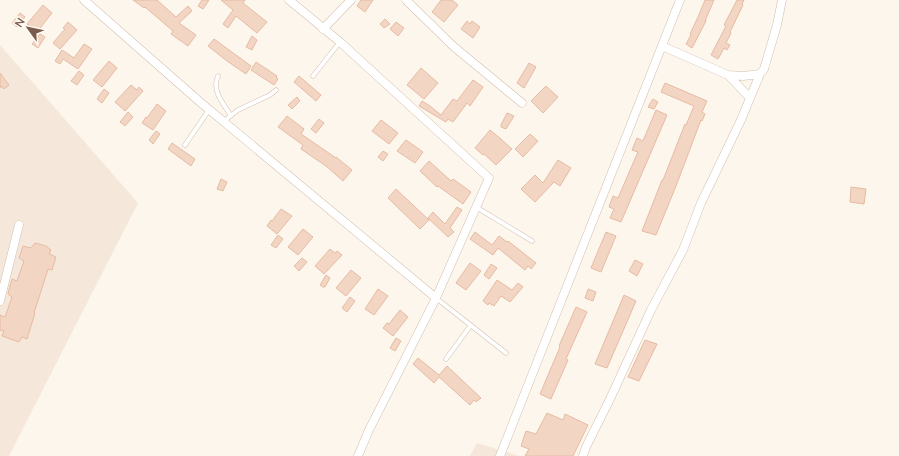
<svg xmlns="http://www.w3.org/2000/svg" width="899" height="456" font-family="Lato,sans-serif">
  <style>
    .residential { fill: #f5e8da }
    .building { fill: #f3d5c3; stroke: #e6bba3 }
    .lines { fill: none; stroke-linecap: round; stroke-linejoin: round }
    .lane-casing { stroke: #d1beb0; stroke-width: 5 }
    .street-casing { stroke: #d1beb0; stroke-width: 9 }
    .lane { stroke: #fff; stroke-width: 4 }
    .street { stroke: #fff; stroke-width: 8 }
  </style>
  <rect width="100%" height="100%" fill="#fdf6ec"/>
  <path class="residential" d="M0 45 138 203 9 456H0Z
    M477 443 520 456H470Z"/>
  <path class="building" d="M133 0H157L176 17 188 6 192 11 179 23 196 35 188 46 171 34 173 31 145 7 144 8Z
    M202 0H209L203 9 198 6Z
    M221 0H245L243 3 267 22 257 33 236 16 228 28 223 24 233 10Z
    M361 0H373L365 12 357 6Z
    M441 0H452L458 5 444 22 432 12Z
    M705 0H714L705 21H706L692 48 686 44 691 35 690 34 698 17Z
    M737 0H744L742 4 743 5 730 32 731 33 726 43 730 45 727 50 724 48 718 59 711 55 726 26 724 25Z
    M43 5 52 13 37 32 27 24Z
    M20 13 25 17 17 27 12 23Z
    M385 19 390 24 384 28 380 24Z
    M467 21 470 24 472 21 480 27 473 38 461 29Z
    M68 22 77 30 60 49 53 43 65 29 63 28Z
    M396 22 404 28 398 36 390 29Z
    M40 34 45 37 38 48 32 44Z
    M252 36 257 40 252 50 246 47Z
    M214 39 251 66 246 74 227 61 208 46Z
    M84 44 92 49 78 69 63 59 60 64 55 61 62 50 74 58Z
    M109 61 117 68 102 87 93 80Z
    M256 62 277 76 276 77 278 79 274 85 251 70Z
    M529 63 536 67 524 88 517 83Z
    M421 68 438 83 424 99 407 85Z
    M79 71 84 75 77 85 71 81Z
    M0 73 9 85 4 89 2 86 0 88Z
    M299 76 321 95 316 101 294 82Z
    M473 80 483 87 470 106 467 103 453 122 448 119 446 122 419 106 422 101 430 106 441 115 453 99 457 101Z
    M665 83 707 101 702 112 705 114 702 121 701 120 676 186 656 235 642 231 662 180H663L685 124 686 125 694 106 661 92Z
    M131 85 137 90 139 87 143 91 125 111 115 102Z
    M546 86 558 97 543 113 531 101Z
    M104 89 109 93 102 103 97 99Z
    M297 97 300 101 292 109 288 105Z
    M653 99 658 102 654 109 648 107Z
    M157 104 166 111 153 130 142 123 146 117 147 118Z
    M656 110 667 115 621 222 610 218 614 209 609 207 613 196 618 198 634 161 638 152 632 150 637 138 643 141Z
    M128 112 133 117 125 126 120 122Z
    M507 113 514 116 506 129 501 127V125Z
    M287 116 304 129 301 134 336 158V157L352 170 343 181 326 166 301 149 303 145 278 127Z
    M319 119 324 123 316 133 311 129Z
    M381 120 398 133 389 144 372 131Z
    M490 130 501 139 512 149 496 165 484 154 483 155 475 148Z
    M156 131 160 134 153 144 149 140Z
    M530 134 538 141 523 157 515 149Z
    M406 140 423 152 415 163 397 151Z
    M172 143 195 159 191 166 168 149Z
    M383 151 388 154 383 161 378 157Z
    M558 160 571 168 560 186 554 182 535 202 521 189 535 175 543 183Z
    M429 161 451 181 453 179 471 192 463 204 438 186 437 187 420 171Z
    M221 179 227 182 223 191 217 189Z
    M851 187 866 189 864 204 850 202Z
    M396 189 429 220 420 229 388 198Z
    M457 207 462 210 450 228 454 232 448 237 428 218 433 212 445 224Z
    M281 209 292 216 277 234 267 226 271 220 272 221Z
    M303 229 313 237 298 255 288 247Z
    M475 232 492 245 499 236 507 242 508 241 536 263 531 269 528 266 525 270 498 248 493 255 470 239Z
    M606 232 616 236 601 272 591 268Z
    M278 235 283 239 276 248 271 245Z
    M35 243 46 246 51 250 49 254 56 257 52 270 48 269 34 313H35L27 339 22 337 19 342 2 336 4 331 0 330V315L5 317 12 297 8 294 12 279 17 281 24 261 19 258 23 246 31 248Z
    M330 249 335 253 337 251 342 255 324 274 315 266Z
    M302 258 307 262 299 271 294 266Z
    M635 260 643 264 637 276 629 271Z
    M470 263 481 271 466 290 456 283Z
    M491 264 497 268 489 279 484 275Z
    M351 270 361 278 346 296 336 288Z
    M326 275 330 278 325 287H323L320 285Z
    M497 280 512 290 518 283 523 287 510 302 501 296 494 306 489 303 488 305 483 301Z
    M378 289 388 296 374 315 365 309Z
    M588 289 596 292 593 301 585 298Z
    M624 295 636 301 607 368 595 364Z
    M350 297 355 301 347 312 342 308Z
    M576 307 587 312 566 359 568 360 551 399 540 394 560 347 559 346Z
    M400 310 408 317 393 336 383 328 387 323 389 324Z
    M396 338 401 341 395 351 390 348Z
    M645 340 657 344 639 381 628 377Z
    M418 358 439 375 447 366 481 398 476 402 474 400 470 405 439 377 434 383 413 364Z
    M547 413 563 420 565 414 588 425 573 456H525L529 449 521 446 526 431 536 434Z"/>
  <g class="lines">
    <g class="lane-casing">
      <path id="lane" d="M218 76C211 91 224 104 231 116
        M313 76 340 42
        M224 121 238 110 270 95 276 90
        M185 145 209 110
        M476 207 532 241
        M436 298 506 353
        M446 359 471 325"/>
    </g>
    <g class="street-casing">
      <path id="street" d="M84 0 200 102 436 298
        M289 0 340 42 489 178 436 298 369 430 358 456
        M406 0 453 46 522 103
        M323 29 351 0
        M662 46 728 75 750 98
        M728 75 743 76 760 74
        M0 301 19 225
        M500 456 680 0
        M583 456 586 447 610 399 651 310 683 250 701 203 741 120 760 74 764 69 777 25 782 0"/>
    </g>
    <use href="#lane" class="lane"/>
    <use href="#street" class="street"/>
  </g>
  <g transform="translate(28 28) rotate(303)" stroke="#fffaf3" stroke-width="3" paint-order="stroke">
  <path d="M0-3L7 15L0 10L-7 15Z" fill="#7a5c4d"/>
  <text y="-6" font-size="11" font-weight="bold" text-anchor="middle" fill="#7a5c4d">N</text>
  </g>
</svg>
